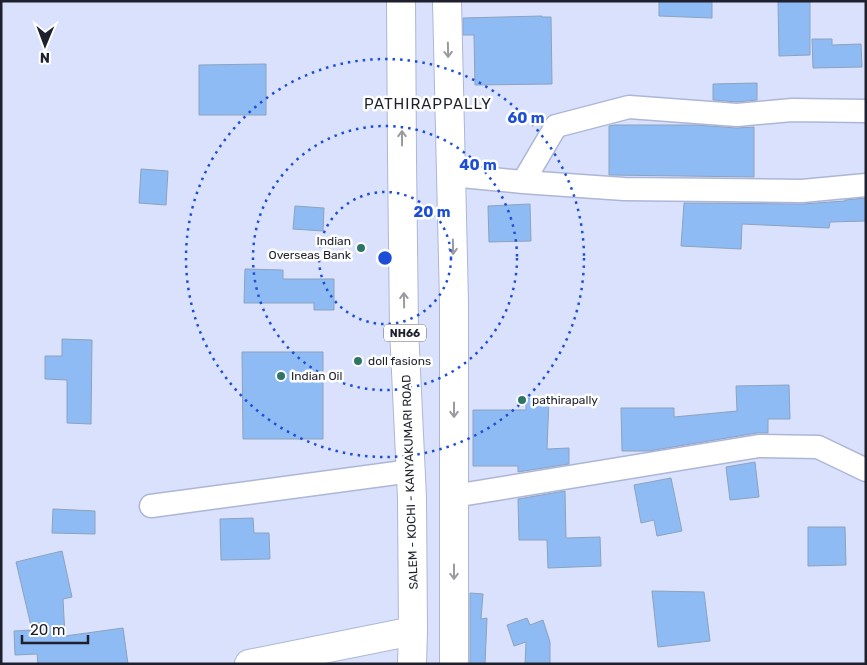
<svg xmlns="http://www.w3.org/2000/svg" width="867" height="665" font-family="Rubik,sans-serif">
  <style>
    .building { fill: #8ebbf4; stroke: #8da2bd }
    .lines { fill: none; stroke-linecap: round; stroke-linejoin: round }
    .street-casing { stroke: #adb6d6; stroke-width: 25 }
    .secondary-casing { stroke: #adb6d6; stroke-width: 30 }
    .highway-casing { stroke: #adb6d6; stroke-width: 30 }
    .street { stroke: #fff; stroke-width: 22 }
    .secondary { stroke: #fff; stroke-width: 28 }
    .highway { stroke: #fff; stroke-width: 28 }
    .oneway { stroke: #9a9ba0 }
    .ring { fill: none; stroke: #1d4ed8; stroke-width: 2.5; stroke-dasharray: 2.5 5 }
    .poi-dot { fill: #2e7469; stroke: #fff; stroke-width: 2 }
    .labels { text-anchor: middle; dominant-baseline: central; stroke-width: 5; stroke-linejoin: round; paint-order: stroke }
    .shield { fill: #fff; stroke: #62646c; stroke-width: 1 }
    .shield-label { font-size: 11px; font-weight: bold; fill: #1e212d }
    .poi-label { font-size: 12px; fill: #1e212d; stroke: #fff; text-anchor: start }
    .street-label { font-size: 12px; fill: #1e212d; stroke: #fff }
    .quarter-label { font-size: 15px; letter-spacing: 1px; fill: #1e212d; stroke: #fff }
    .centre { fill: #1d4ed8; stroke: #fff; stroke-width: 2.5 }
    .ring-label { font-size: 15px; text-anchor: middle; font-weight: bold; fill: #1d4ed8; stroke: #fff; stroke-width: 5; stroke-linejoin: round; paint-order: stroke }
  </style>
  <rect width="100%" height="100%" fill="#d9e1fc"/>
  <path class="building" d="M659 1H712V18L659 16Z
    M778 1H810V55L779 56Z
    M542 16V17H551L552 84 475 85 474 35H463V18Z
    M812 39H832V45L861 44 862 67 813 68Z
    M266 64V115H199V65Z
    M757 83V100L737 102 713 100V84Z
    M614 125H697L736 128 754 127V177L609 175V126Z
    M141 169 168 171 166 205 139 203Z
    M866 198V221L830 222 829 228 742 224 741 249 681 246 684 203 802 204 845 201V200Z
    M530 204 531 241 489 242 488 206Z
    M295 206 324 208 323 231 293 229Z
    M245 269 283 270V279H334V310H314V303H244Z
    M62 339 92 340 91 424 67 423V380L45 379V356H62Z
    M242 352H323V439H243Z
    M789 385 790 419H768V433H757L649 451H622L621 408H674V417L737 411 736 386Z
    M526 398 549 399 547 449 569 448V464L518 472V466H473V410H526Z
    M755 462 759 497 730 500 726 467Z
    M671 478 682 531 657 536 654 520 641 523 634 485Z
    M565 491 566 538 600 537 601 566 548 568 547 540H519L518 499Z
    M53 509 95 511V534L52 533Z
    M253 518 254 533H269L270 559 221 560 220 519Z
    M808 527H845L846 565 808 566Z
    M62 551 72 597 63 599 65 636 123 628 128 664H38L37 654 15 655 14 631 32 630 16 562Z
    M652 591 704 592 710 641 658 647Z
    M470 593 483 594 481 619 487 618 485 664H470Z
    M527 618 530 625 543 620 550 642V664H525L526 642 514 646 507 625Z"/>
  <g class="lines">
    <g class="street-casing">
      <path id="street" d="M451 175 523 182 624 189 802 191 866 185
        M523 182 556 126 629 107 737 115 792 110 866 111
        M454 496 759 446 818 447 866 470
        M151 506 411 471"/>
    </g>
    <g class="secondary-casing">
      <path id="secondary" d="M249 664 413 631"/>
    </g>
    <g class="highway-casing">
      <path id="highway" d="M401 1 402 157 404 329 412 498 413 631 412 664
        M447 1 454 303V664"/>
    </g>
    <use href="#street" class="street"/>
    <use href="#secondary" class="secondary"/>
    <use href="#highway" class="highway"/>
  </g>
  <defs><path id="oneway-shaft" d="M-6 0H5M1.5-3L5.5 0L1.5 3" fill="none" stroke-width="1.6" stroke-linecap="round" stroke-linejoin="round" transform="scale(1.25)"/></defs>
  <g class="oneway">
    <use href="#oneway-shaft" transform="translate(448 50) rotate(89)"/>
    <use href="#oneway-shaft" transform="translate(402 138) rotate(-90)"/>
    <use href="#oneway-shaft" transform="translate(453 247) rotate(89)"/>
    <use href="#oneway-shaft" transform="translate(404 300) rotate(-91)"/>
    <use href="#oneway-shaft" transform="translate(454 410) rotate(90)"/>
    <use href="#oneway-shaft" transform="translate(454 572) rotate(90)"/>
  </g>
  <g class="ring">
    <circle cx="385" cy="258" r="66"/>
    <circle cx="385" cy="258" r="132"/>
    <circle cx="385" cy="258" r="199"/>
  </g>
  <g class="poi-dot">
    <circle cx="361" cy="248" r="5"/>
    <circle cx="358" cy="361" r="5"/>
    <circle cx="281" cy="376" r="5"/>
    <circle cx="522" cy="400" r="5"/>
  </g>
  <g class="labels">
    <rect class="shield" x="384" y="324.5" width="42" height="17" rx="4"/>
    <g class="shield-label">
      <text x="405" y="333">NH66</text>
    </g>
    <g class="poi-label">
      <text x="351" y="241" text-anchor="end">Indian<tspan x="351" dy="14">Overseas Bank</tspan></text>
      <text x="368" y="361">doll fasions</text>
      <text x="291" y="376">Indian Oil</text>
      <text x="532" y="400">pathirapally</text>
    </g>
    <g class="street-label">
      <text transform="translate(410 482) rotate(-92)">SALEM - KOCHI - KANYAKUMARI ROAD</text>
    </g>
    <g class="quarter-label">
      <text x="428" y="104">PATHIRAPPALLY</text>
    </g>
  </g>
  <circle cx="385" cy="258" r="8" class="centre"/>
  <g class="ring-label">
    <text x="526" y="123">60 m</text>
    <text x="478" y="170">40 m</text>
    <text x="432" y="217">20 m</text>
  </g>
  <rect width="867" height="665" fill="none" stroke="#1e212d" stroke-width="5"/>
  <g transform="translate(45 45) rotate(181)" stroke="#ffffff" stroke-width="4" paint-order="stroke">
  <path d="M0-4L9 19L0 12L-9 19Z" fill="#1e212d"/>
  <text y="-8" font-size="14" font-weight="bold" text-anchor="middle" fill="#1e212d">N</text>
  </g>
  <path d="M22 635v8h66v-8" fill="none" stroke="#1e212d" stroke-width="2.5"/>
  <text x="30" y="635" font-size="15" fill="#1e212d" stroke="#ffffff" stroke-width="4" paint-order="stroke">20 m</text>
</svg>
